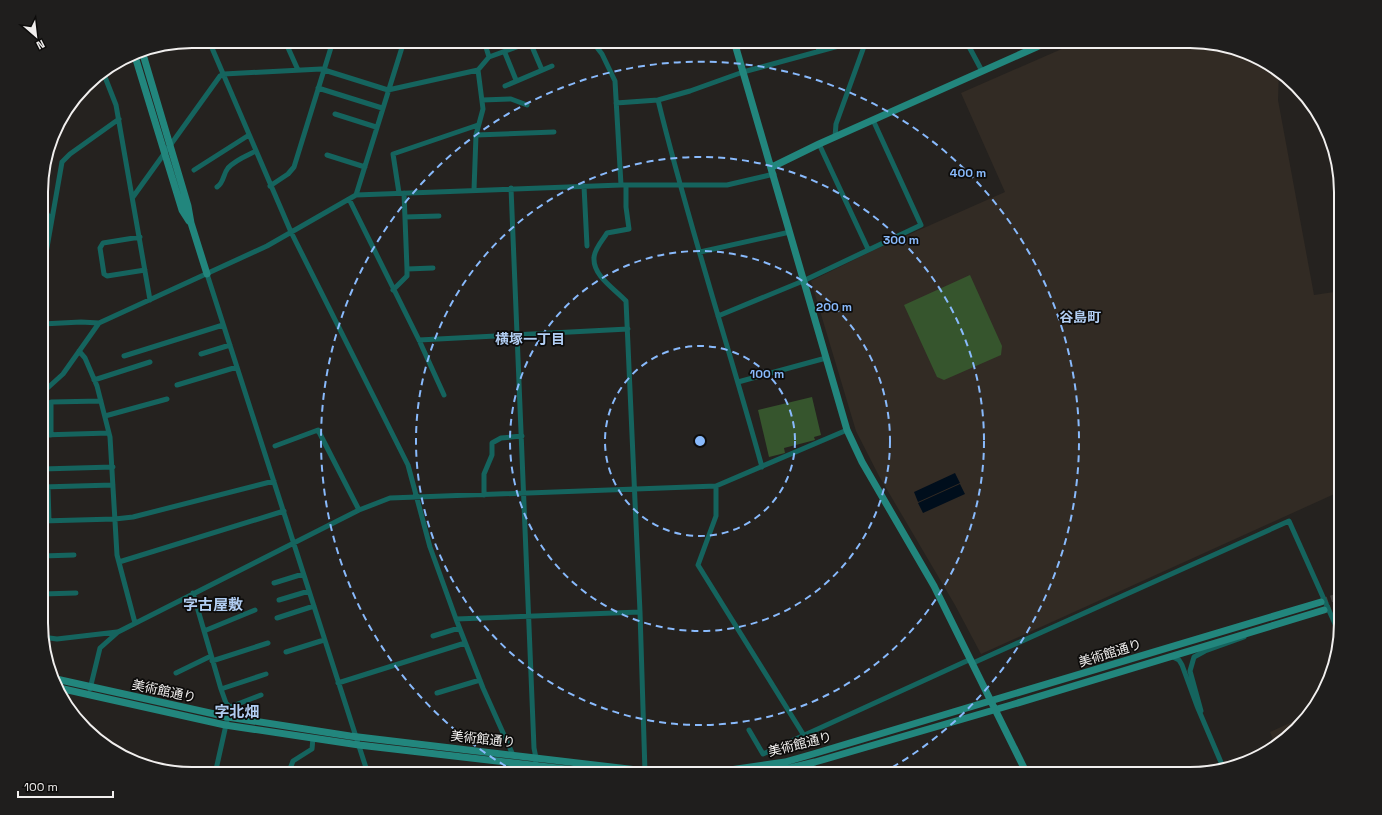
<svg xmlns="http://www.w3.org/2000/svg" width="1382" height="815" font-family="'Space Grotesk','Noto Sans JP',sans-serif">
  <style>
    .built { fill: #322b24 }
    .green { fill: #36552d }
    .water { fill: #000e1c }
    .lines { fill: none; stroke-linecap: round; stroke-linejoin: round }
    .secondary-tunnel { stroke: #44413e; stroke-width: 7; stroke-dasharray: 7 3.5; stroke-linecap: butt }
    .street { stroke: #15645e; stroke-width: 5 }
    .secondary { stroke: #22867d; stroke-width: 7 }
    .ring { fill: none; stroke: #89bafc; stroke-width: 2; stroke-dasharray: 7 5 }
    .labels { text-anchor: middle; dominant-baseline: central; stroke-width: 3.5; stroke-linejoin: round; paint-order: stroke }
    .street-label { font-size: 13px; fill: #f1efee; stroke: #0d0c0b }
    .neighbourhood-label { font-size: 14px; font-weight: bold; fill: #b2cef3; stroke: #0d0c0b }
    .quarter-label { font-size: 15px; font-weight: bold; fill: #b2cef3; stroke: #0d0c0b }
    .rim { fill: none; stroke: #f1efee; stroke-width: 2 }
    .centre { fill: #89bafc; stroke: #0d0c0b; stroke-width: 2 }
    .ring-label { font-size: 12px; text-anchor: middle; font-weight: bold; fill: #89bafc; stroke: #0d0c0b; stroke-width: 3.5; stroke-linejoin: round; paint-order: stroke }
  </style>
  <rect width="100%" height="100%" fill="#25221f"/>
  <path class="built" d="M1080 41H1190L1229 46 1266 61 1279 72 1278 100 1314 295 1341 291V491L981 654 955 605 879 476 856 431 811 281 874 250 1005 192 961 93Z
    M1308 715 1297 730 1276 746 1270 732Z"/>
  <path class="green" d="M970 275 1002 346 1001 355 944 380 937 377 904 305Z
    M812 397 821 435 814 437 815 440 784 448 785 453 769 457 758 410Z"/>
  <path class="water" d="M955 473 960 483 918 502 914 492Z
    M960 484 965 494 923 513 918 503Z"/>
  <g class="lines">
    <path class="secondary-tunnel" d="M1321 602 1341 596
      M1324 610 1341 605"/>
    <path class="street" d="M209 41 291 232 408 465 430 547 456 619 483 688 513 755
      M285 41 298 70
      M592 41 602 54 615 81 621 185
      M816 41 819 51
      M966 41 982 71
      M530 42 542 70
      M505 53 516 80
      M489 57 533 41
      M103 72 116 105 150 300
      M505 86 552 66
      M318 88 382 108
      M482 100 511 99 527 105
      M658 100C688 223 728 344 762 467
      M616 103 658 100 690 91 743 72 857 41
      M335 114 376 127
      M476 135 554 132
      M835 137 836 124 866 41
      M819 144 868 249
      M327 155 365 167
      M194 170 249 135
      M626 185V207L629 229 607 233C603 240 594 249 594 258 593 276 615 289 626 301L640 612 645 772
      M270 186 288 174 294 167 333 41
      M584 186 587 246
      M217 187C224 183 223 174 228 168 235 160 246 156 256 151
      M511 188 534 748 536 758 535 774
      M474 190 476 135 483 109 478 70
      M399 193 393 154 478 125
      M404 193 407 269 433 268
      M356 195 404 41
      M133 197 220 76 224 74 321 69 388 90 478 70 489 57 484 41
      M349 199 419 340 444 395
      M42 205 51 221
      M405 217 439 216
      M42 228 50 225
      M140 237 103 243 100 248 104 274 107 276 145 270
      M700 252 790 232
      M207 274 368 774
      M42 276 62 162 70 154 119 119
      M393 290 407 276V269
      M718 316 803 281 921 225 873 120
      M42 324 81 322 99 323
      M419 340 628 329
      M79 351 85 358 97 386 110 437 117 555 135 623
      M201 354 230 345
      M124 356 223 325
      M94 380 150 362
      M738 382 826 358
      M177 385 237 367
      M42 393 63 374 99 323 267 246 356 195 621 185H727L774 174
      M105 416 167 399
      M42 435 109 433
      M51 435V402L101 401
      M275 446 318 430 359 510
      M42 469 113 467
      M716 486V516L698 565 803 734
      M42 487 113 485
      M48 487 49 521
      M484 495V474L492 455V443L501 438 522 436
      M42 521 115 519 133 517 274 481
      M42 556 74 555
      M119 562 284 511
      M274 583 303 574
      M193 593 221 689 226 703 230 707 215 774
      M42 594 76 593
      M279 600 309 591
      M277 618 314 606
      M456 619 640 612
      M204 631 255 610
      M433 636 459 628
      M42 637 57 639 117 632
      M286 652 324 640
      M1171 656 1179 660 1182 665 1197 706 1223 767
      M212 661 268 643
      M973 663 1289 521 1340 635
      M176 673 211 656
      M338 683 465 643
      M90 689 100 648 118 632 359 510 390 498 716 486 847 430
      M221 689 266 674
      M437 693 480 680
      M230 707 261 695
      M1201 711 1190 671 1194 657 1205 651 1244 637
      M749 730 763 754 971 659
      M288 774 293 761 312 749 313 738"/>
    <path class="secondary" d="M734 41 847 430 862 462 934 586 1027 774
      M142 51 188 206 191 223 207 274
      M134 53 182 210 189 221
      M772 167 819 144 1050 41
      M56 679 228 717 350 736 637 770 680 772 730 770 785 762 813 754 1321 602
      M59 688 225 725 359 745 609 774
      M764 774 815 762 1011 705 1324 610"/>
  </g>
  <g class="ring">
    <circle cx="700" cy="441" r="95"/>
    <circle cx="700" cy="441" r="190"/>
    <circle cx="700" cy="441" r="284"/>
    <path d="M516 772A379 379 0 1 1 884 772"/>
  </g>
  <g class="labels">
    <g class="street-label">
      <text transform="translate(1110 653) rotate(-17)">美術館通り</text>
      <text transform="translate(164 691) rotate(12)">美術館通り</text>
      <text transform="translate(483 739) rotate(6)">美術館通り</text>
      <text transform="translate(800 744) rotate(-14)">美術館通り</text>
    </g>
    <g class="neighbourhood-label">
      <text x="1080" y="317">谷島町</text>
      <text x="530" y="339">横塚一丁目</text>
    </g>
    <g class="quarter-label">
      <text x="213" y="604">字古屋敷</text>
      <text x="237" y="711">字北畑</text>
    </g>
  </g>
  <path d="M0 0H1382V815H0ZM192 48H1190A144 144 0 0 1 1334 192V623A144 144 0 0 1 1190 767H192A144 144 0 0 1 48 623V192A144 144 0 0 1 192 48Z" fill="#1f1e1d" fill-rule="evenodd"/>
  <path class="rim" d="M192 48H1190A144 144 0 0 1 1334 192V623A144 144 0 0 1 1190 767H192A144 144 0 0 1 48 623V192A144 144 0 0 1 192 48Z"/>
  <circle cx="700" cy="441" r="6" class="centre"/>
  <g class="ring-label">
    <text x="968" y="177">400 m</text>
    <text x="901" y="244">300 m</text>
    <text x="834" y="311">200 m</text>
    <text x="767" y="378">100 m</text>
  </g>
  <g transform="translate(36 36) rotate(152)" stroke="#0d0c0b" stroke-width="3" paint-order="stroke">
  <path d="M0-3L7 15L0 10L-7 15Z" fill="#f1efee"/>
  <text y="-6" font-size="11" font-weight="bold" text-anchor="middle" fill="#f1efee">N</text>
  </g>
  <path d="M18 791v6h95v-6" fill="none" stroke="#f1efee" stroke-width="2"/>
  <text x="24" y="791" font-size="12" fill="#f1efee" stroke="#0d0c0b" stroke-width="3" paint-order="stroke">100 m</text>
</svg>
